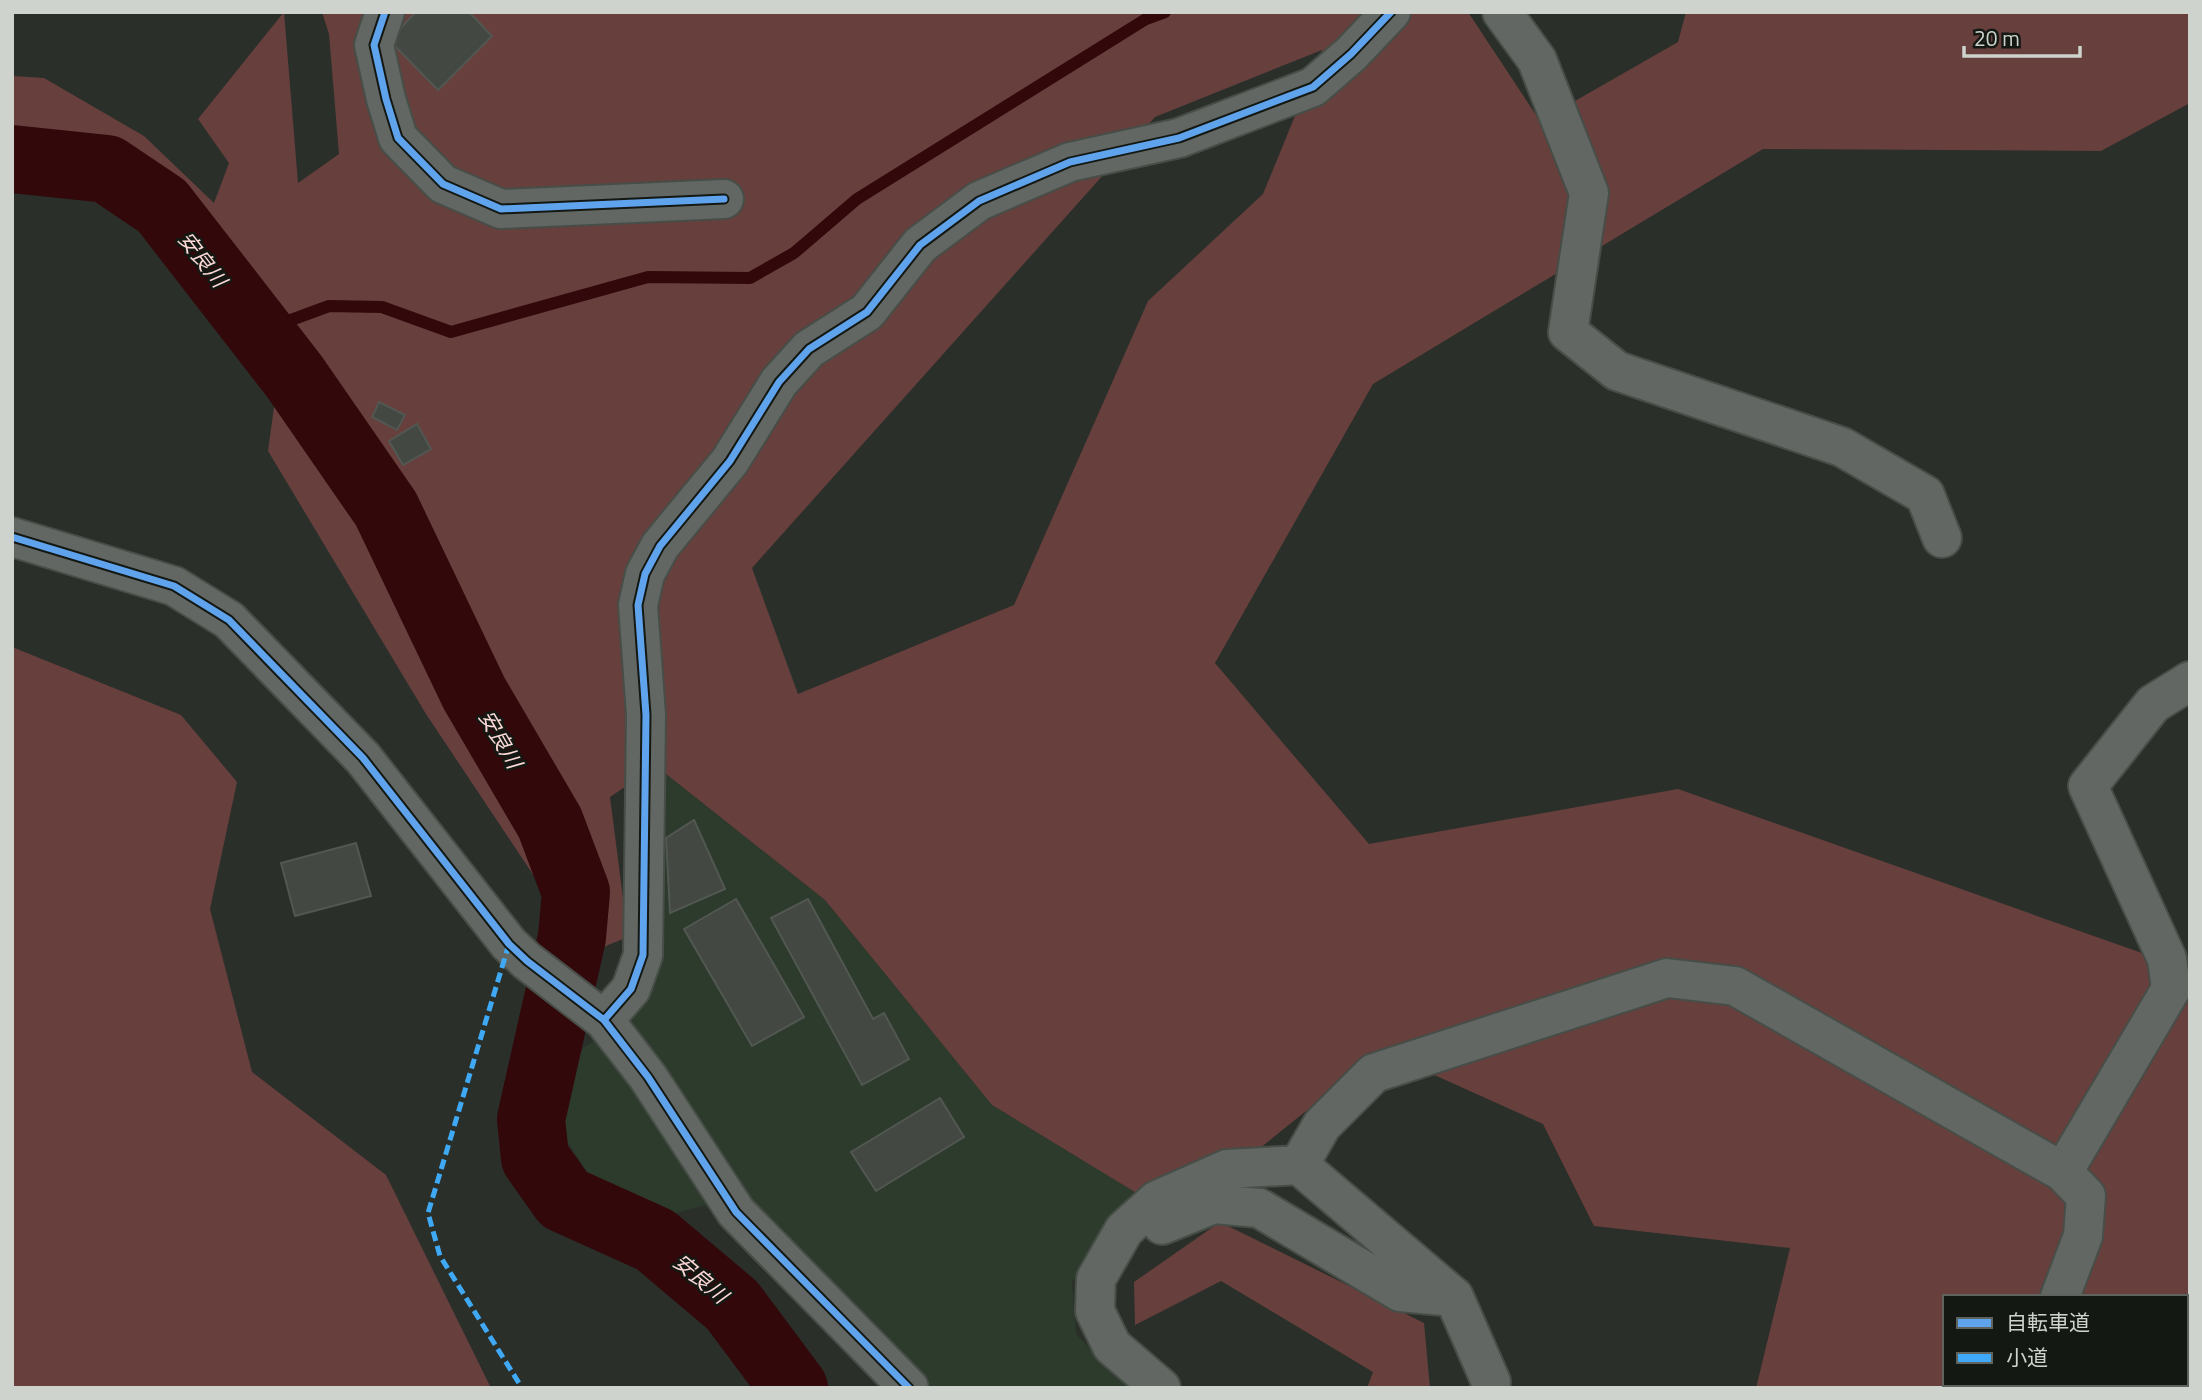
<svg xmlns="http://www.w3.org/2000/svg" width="2202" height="1400" font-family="'Titillium Web','Noto Sans JP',sans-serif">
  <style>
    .built { fill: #2d3b2d }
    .green { fill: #673f3d; fill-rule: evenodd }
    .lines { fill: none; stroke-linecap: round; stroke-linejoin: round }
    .stream { stroke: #32080b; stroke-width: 12 }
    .river { stroke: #32080b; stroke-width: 68 }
    .building { fill: #434843; stroke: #525752; stroke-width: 2 }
    .minor-casing { stroke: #474d47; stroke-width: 42 }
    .minor { stroke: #636763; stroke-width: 38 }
    .quiet { stroke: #3fa9f5; stroke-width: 5; stroke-dasharray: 10 5; stroke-linecap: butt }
    .cycleway-casing { stroke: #141813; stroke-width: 11 }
    .cycleway { stroke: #60a3ed; stroke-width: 7 }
    .labels { text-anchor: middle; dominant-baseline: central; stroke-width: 5; stroke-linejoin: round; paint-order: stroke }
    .water-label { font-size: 21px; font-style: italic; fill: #fed9d7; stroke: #141813 }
  </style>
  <rect width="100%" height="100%" fill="#2a2f2a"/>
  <path class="built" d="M656 766 825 900 992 1105 1138 1194 1072 1282 1076 1334 1130 1388H934L742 1196 664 1216 595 1184 553 1119 582 1049 637 1012 657 976Z"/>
  <path class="green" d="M284 12 298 183 339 154 329 34 322 12H1468L1540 121 1678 42 1686 12H2190V103L2101 151 1763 149 1373 384 1215 663 1369 844 1678 789 2190 970V1388H1756L1790 1248 1594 1226 1543 1124 1381 1051 1260 1148 1138 1194 992 1105 825 900 656 766 610 797 628 937 586 954 426 714 268 451 274 407 306 377 129 157 12 130V76L44 78 144 136 214 203 229 163 198 119ZM1322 50 1263 194 1148 301 1014 605 798 694 752 568 1155 117ZM1945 1297H2186V1384H1945Z
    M12 647 181 715 237 782 210 909 252 1072 386 1175 491 1388H12Z
    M1220 1222 1424 1323 1430 1388H1367L1373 1372 1221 1281 1135 1325 1134 1282Z"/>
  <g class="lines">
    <path class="stream" d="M256 328 272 327 329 306 382 307 451 332 648 277 750 278 794 253 857 199 1146 19 1165 12"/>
    <path class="river" d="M12 159 107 169 162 206 294 376 386 509 474 693 550 823 576 892 572 937 531 1119 535 1158 564 1199 655 1240 732 1305 794 1388"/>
  </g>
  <path class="building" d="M416 12H469L492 36 438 90 389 40Z
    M379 402 405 415 397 430 372 417Z
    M417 424 431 449 403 465 389 441Z
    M694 820 725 889 670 913 666 838Z
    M356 843 371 896 295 916 281 863Z
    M736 899 804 1017 752 1046 684 929Z
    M808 899 873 1019 884 1013 909 1059 862 1085 771 918Z
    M940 1098 964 1137 876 1191 851 1152Z"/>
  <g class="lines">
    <g class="minor-casing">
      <path id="minor" d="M385 12 374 45 386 99 398 138 443 184 501 209 724 199
        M1502 12 1537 60 1589 193 1568 332 1617 371 1842 447 1925 495 1942 538
        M12 537 174 586 229 620 363 758 509 944 527 961 604 1020 648 1077 736 1212 909 1388
        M604 1020 631 989 643 955 646 715 638 605 645 574 660 546 730 461 779 382 809 349 867 312 920 245 979 201 1070 162 1179 138 1313 87 1351 54 1391 12
        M1299 1165 1322 1125 1374 1073 1667 978 1735 986 2063 1172
        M1162 1225 1214 1204 1259 1208 1400 1292 1454 1297 1491 1382 1490 1388
        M2060 1297 2083 1236 2086 1196 2063 1172 2171 989 2167 959 2088 786 2153 704 2190 681
        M2026 1384 2028 1388
        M1161 1388 1112 1346 1095 1311 1096 1279 1124 1230 1157 1200 1227 1169 1299 1165 1454 1297"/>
    </g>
    <use href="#minor" class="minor"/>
    <path class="quiet" d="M509 944 428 1213 440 1256 522 1388"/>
    <g class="cycleway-casing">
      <path id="cycleway" d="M385 12 374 45 386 99 398 138 443 184 501 209 724 199
        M12 537 174 586 229 620 363 758 509 944 527 961 604 1020 648 1077 736 1212 909 1388
        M604 1020 631 989 643 955 646 715 638 605 645 574 660 546 730 461 779 382 809 349 867 312 920 245 979 201 1070 162 1179 138 1313 87 1351 54 1391 12"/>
    </g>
    <use href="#cycleway" class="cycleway"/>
  </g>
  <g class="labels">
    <g class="water-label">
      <text transform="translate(203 259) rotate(52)">安良川</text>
      <text transform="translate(501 739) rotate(60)">安良川</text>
      <text transform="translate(701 1278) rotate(40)">安良川</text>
    </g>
  </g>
  <rect width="2202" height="1400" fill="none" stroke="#ced4cd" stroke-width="28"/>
  <rect x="1943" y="1295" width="245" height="91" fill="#141813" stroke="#5e635d" stroke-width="2"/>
  <rect x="1957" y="1318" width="35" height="10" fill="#60a3ed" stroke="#5e635d" stroke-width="2"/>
  <text x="2006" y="1330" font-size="21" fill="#ced4cd">自転車道</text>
  <rect x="1957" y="1353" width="35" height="10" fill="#3fa9f5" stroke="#5e635d" stroke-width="2"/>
  <text x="2006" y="1365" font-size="21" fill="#ced4cd">小道</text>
  <path d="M1964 46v10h116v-10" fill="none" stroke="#ced4cd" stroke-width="3.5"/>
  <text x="1974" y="46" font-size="21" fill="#ced4cd" stroke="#141813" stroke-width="5" paint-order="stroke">20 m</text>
</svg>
